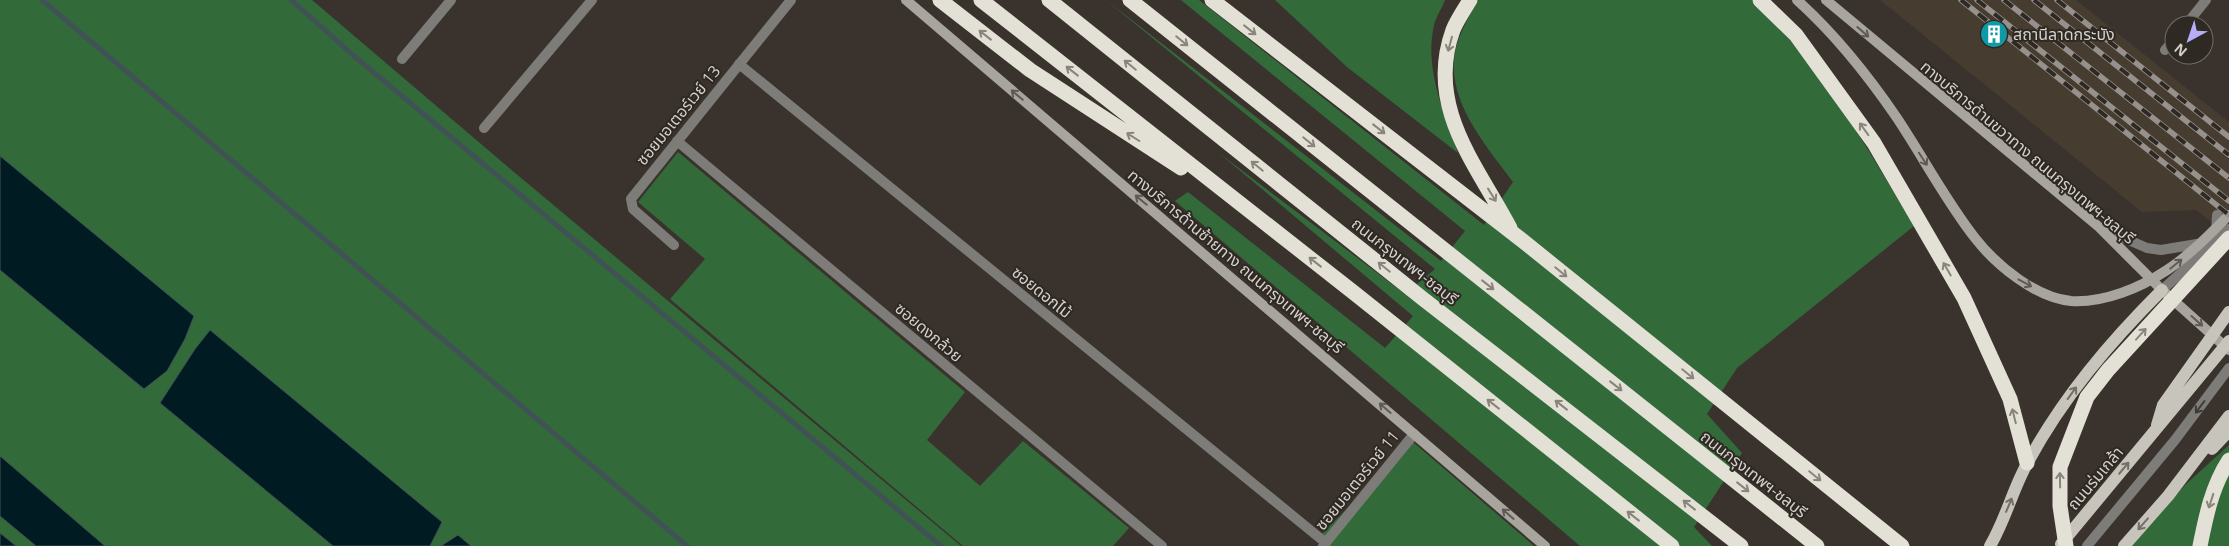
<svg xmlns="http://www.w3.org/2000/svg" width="2229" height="546" font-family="'Open Sans','Noto Sans Thai',sans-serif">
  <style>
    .built { fill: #463c30 }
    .green { fill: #336a3a }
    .water { fill: #001c22; stroke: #405255 }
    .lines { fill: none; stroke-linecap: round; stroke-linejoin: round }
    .stream { stroke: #405255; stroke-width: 5 }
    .street { stroke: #7e7c78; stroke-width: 10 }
    .secondary { stroke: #a7a59e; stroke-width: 10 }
    .primary { stroke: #c6c4bb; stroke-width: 12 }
    .highway { stroke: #e3e0d5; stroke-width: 15 }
    .rail-casing { stroke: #96918c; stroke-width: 5.5 }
    .rail { stroke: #2f2923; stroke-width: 4; stroke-dasharray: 11; stroke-linecap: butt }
    .oneway { stroke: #89847c }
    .oneway2 { stroke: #5f5b54 }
    .oneway3 { stroke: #736f67 }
    .oneway4 { stroke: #3f3a34 }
    .labels { text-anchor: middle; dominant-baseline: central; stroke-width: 4; stroke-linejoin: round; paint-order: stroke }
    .poi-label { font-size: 16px; fill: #d5d1cc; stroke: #2f2923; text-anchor: start }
    .street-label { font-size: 16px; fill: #d5d1cc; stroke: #2f2923 }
  </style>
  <rect width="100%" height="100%" fill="#3a332d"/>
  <path class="built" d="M1880 0H2076L2229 122V236L2196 210 2142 212Z"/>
  <path class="green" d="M0 0H312L508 167 961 546H471L458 535 441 546H430L442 523 210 330 195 349 160 403 333 546H105L0 456V270L144 389 194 317 0 156Z
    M1106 0 1441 261 1465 231 1181 0H1199L1484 225 1513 182C1484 143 1440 94 1458 41 1463 27 1471 13 1478 0H1752C1821 65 1866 146 1914 226L1737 368 1707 414 1742 453 1694 527 1712 546H1580L1175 201 1188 192 1385 348 1413 316 1219 153 1405 294 1435 269Z
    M1275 0H1445C1442 8 1436 17 1434 25 1424 69 1444 113 1458 153L1347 67Z
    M678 152 965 392 927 440 980 486 1023 441 1129 528 1113 546H963L670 299 705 259 638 202Z
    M1413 442 1534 546H1327L1319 537Z
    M2229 445V546H2131L2185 485Z
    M0 516 36 546H16L0 533Z"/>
  <path class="water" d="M0 156 194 316 185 339 167 371 144 389 0 270Z
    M210 330 442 522 430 546H333L160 403 195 349Z
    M0 456 105 546H36L0 516Z
    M0 533 16 546H0Z
    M458 535 471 546H441Z"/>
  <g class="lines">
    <path class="stream" d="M42 0 687 546
      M291 0 354 56 941 546"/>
    <path class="street" d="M2186 25 2206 0
      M2165 50 2174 40
      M402 59 451 0
      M739 64 1326 543
      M484 128 592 0
      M677 141 1162 546
      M2101 228 2147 248 2161 250 2215 241
      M2216 232 2217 215
      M674 245 633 209 631 199 791 0
      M2162 290 2229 229
      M1323 546 1414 434
      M2087 546 2175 440 2229 368"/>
    <path class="secondary" d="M906 0 1545 546
      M1797 0C1836 35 1867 74 1897 118 1923 157 1946 201 1975 238 1996 265 2036 298 2071 301 2104 303 2140 288 2167 270 2190 255 2210 234 2229 215
      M1826 0 2099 227 2162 290 2229 350"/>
    <path class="primary" d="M2157 425 2163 405 2229 312
      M2212 449 2229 431
      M2061 544 2229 341
      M1990 546C2006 519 2013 488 2028 462 2063 397 2110 342 2162 290
      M2124 546 2168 496 2229 416"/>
    <path class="highway" d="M940 0 1030 70 1181 168
      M981 0 1353 292 1672 546
      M1049 0 1422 298 1741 546
      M1130 0 1817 546
      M1212 0 1523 241 1902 546
      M1470 0C1464 10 1457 20 1453 30 1425 107 1477 165 1510 228
      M1760 0 1796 35 1874 143 1964 298 2010 399 2027 463
      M2066 546 2060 506V467L2087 397 2108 370 2229 238
      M2200 546C2206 516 2212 486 2229 460"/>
    <g class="rail-casing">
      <path id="rail" d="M1961 0 2229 215
        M1977 0 2229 201
        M2004 0 2229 178
        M2034 0 2229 155
        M2057 0 2229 137"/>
    </g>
    <use href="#rail" class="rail"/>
  </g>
  <defs><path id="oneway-shaft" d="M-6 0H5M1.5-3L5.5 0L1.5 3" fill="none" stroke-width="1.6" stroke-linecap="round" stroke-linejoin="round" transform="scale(1.25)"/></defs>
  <g class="oneway">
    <use href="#oneway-shaft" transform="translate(1250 30) rotate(38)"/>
    <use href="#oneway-shaft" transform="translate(985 35) rotate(-142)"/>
    <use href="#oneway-shaft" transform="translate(1182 41) rotate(39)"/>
    <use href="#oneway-shaft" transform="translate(1450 44) rotate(105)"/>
    <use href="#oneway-shaft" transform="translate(1130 65) rotate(-141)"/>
    <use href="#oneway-shaft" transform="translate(1072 71) rotate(-142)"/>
    <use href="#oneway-shaft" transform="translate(1379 129) rotate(38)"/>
    <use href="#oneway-shaft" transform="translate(1864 129) rotate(-126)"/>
    <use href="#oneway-shaft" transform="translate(1133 137) rotate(-148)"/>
    <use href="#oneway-shaft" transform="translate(1309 142) rotate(39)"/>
    <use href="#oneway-shaft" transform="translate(1257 166) rotate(-141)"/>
    <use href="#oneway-shaft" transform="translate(1492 195) rotate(58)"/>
    <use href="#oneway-shaft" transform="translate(1315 262) rotate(-142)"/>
    <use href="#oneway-shaft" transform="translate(1384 267) rotate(-141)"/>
    <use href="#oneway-shaft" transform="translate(1947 269) rotate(-120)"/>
    <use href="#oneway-shaft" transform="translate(1561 272) rotate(39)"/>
    <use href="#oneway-shaft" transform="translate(1488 285) rotate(38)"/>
    <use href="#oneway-shaft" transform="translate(2141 334) rotate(-48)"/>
    <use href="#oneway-shaft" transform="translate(1688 374) rotate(39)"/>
    <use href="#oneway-shaft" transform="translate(1616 386) rotate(38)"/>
    <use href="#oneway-shaft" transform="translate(1493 404) rotate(-142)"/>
    <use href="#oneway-shaft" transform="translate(1561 405) rotate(-142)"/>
    <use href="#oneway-shaft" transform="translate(2014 416) rotate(-104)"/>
    <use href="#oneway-shaft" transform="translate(1815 476) rotate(39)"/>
    <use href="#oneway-shaft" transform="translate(2060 480) rotate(-91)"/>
    <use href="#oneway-shaft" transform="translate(1743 487) rotate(38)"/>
    <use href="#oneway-shaft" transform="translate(2211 501) rotate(108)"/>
    <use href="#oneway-shaft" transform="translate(1689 505) rotate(-142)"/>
    <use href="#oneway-shaft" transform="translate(1633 516) rotate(-142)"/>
  </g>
  <g class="oneway2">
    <use href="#oneway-shaft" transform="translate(1863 32) rotate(41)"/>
    <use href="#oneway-shaft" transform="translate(1017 95) rotate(-140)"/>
    <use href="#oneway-shaft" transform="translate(1923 159) rotate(57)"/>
    <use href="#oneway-shaft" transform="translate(1141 200) rotate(-140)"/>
    <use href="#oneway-shaft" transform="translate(2176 264) rotate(-39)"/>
    <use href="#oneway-shaft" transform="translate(2025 283) rotate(28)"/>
    <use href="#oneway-shaft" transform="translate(2197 321) rotate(42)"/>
    <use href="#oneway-shaft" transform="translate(1385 408) rotate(-139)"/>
    <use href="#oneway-shaft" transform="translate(1508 514) rotate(-139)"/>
  </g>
  <g class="oneway3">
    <use href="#oneway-shaft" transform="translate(2072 393) rotate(-54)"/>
    <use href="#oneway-shaft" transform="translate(2124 468) rotate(-50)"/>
    <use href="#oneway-shaft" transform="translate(2009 505) rotate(-67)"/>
    <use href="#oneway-shaft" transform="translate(2143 524) rotate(131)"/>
  </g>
  <use class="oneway4" href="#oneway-shaft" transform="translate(2200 407) rotate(127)"/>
  <defs>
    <g id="building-disc" transform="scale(1.4375)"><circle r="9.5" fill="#0f9aa8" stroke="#2f2923"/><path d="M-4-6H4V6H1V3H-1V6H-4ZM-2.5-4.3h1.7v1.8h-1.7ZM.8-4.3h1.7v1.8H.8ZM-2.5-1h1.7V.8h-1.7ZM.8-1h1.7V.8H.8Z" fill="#fff"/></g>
  </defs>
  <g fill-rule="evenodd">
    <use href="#building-disc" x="1994" y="34"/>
  </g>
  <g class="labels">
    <g class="poi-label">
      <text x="2013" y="34">สถานีลาดกระบัง</text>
    </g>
    <g class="street-label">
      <text transform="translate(678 115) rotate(-51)">ซอยมอเตอร์เวย์ 13</text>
      <text transform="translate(2028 152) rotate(40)">ทางบริการด้านขวาทาง ถนนกรุงเทพฯ-ชลบุรี</text>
      <text transform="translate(1236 261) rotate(40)">ทางบริการด้านซ้ายทาง ถนนกรุงเทพฯ-ชลบุรี</text>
      <text transform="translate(1405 261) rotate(38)">ถนนกรุงเทพฯ-ชลบุรี</text>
      <text transform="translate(1042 292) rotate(39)">ซอยดอกไม้</text>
      <text transform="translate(929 332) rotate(40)">ซอยดงกล้วย</text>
      <text transform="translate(1754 474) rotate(38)">ถนนกรุงเทพฯ-ชลบุรี</text>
      <text transform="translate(2095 478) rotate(-50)">ถนนร่มเกล้า</text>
      <text transform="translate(1357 480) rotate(-51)">ซอยมอเตอร์เวย์ 11</text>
    </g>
  </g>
  <g transform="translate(2189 40) rotate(220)"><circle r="24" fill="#2f2923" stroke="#716c67"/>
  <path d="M0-4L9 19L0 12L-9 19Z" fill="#b6acf8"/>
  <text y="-8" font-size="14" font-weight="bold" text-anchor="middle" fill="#d5d1cc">N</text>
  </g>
</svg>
